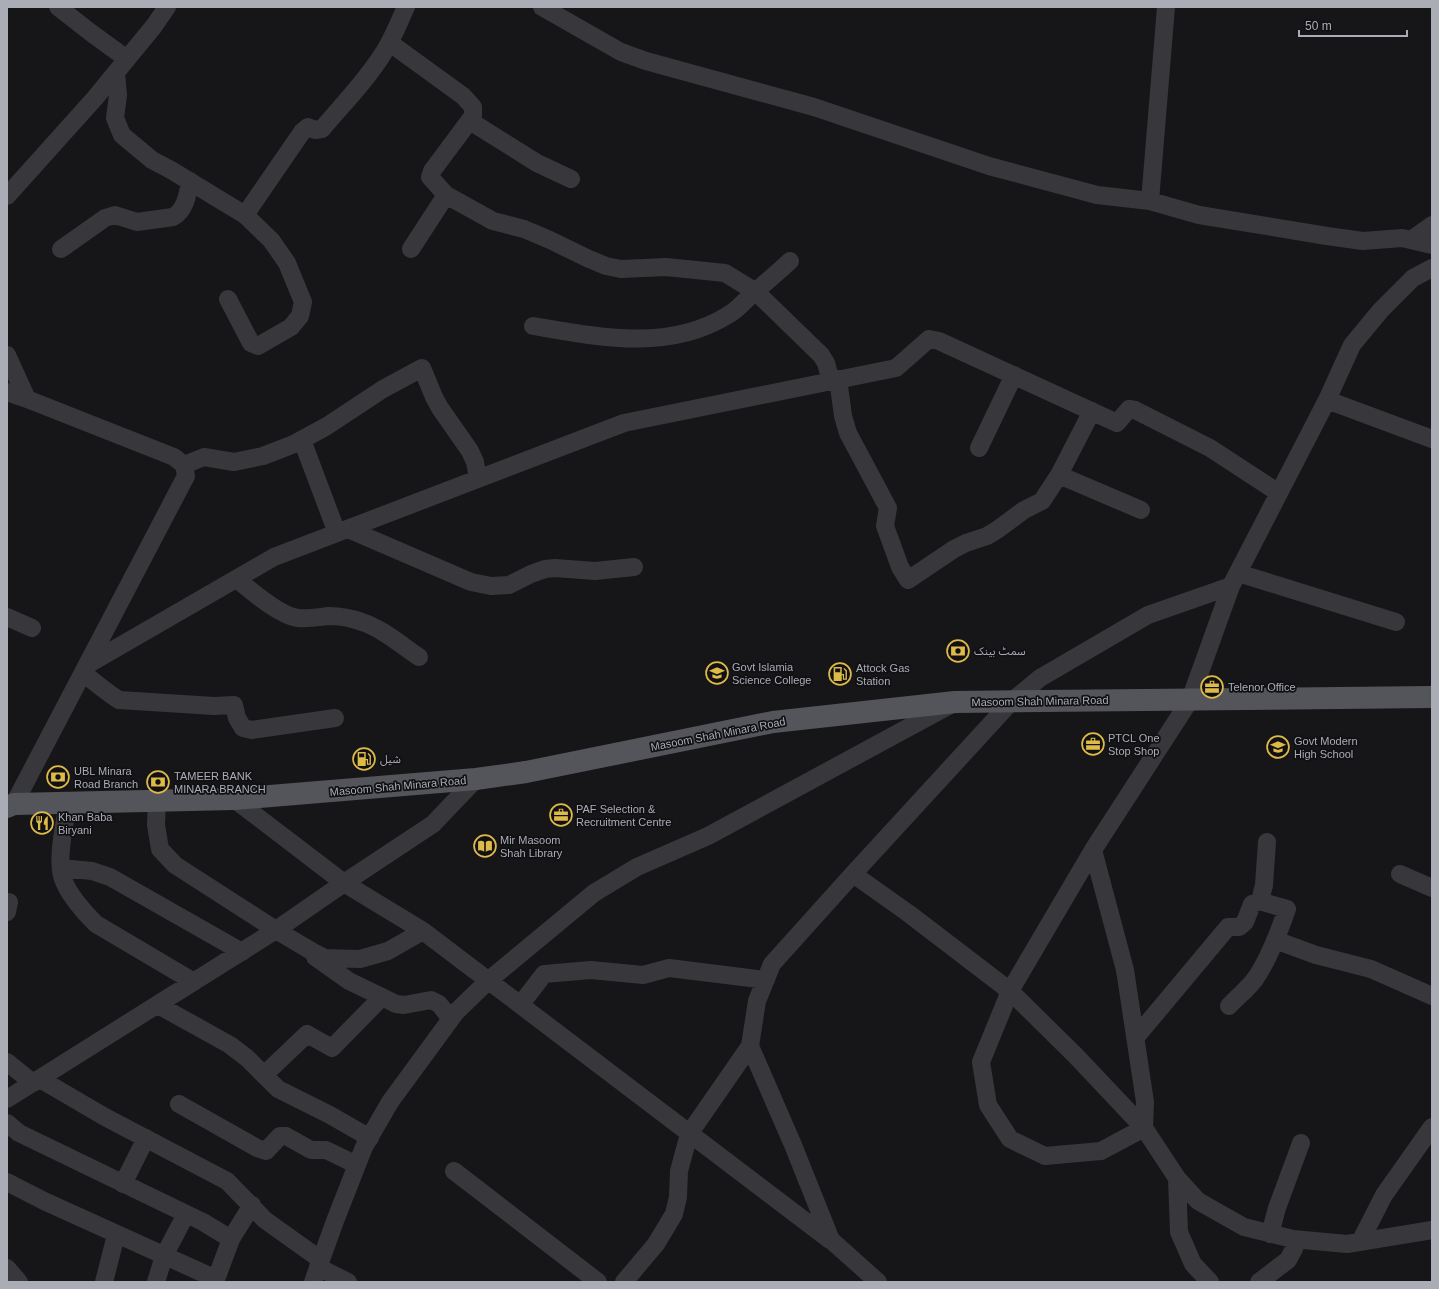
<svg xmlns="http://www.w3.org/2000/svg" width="1439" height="1289" font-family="Helvetica,'Noto Sans Arabic',sans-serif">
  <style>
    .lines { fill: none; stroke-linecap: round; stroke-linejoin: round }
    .minor { stroke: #38383c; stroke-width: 18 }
    .major { stroke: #54555b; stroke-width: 22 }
    .labels { text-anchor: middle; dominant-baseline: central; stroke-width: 3.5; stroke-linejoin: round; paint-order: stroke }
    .poi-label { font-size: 11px; fill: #aaacb6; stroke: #111113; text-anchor: start }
    .street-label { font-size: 11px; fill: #aaacb6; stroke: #111113 }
  </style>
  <rect width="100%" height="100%" fill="#161618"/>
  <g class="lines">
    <path class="minor" d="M58 7 90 32 127 59
      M542 7 621 52 646 61 814 107 989 166 1097 195 1150 201 1199 215 1327 236 1363 241 1402 238 1432 245
      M390 43 463 96 473 107V116L432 171 430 177 446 195
      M116 72 118 95 115 118 122 135 152 160 171 170 245 215 271 240 287 263 303 302 300 316 291 327 258 346 251 343 228 299
      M470 121 537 163 571 179
      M7 196 95 98 154 26 167 7
      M1150 201 1166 7
      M245 215 302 132 308 127 315 130 322 129C343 104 367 80 384 52 393 38 399 22 406 7
      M1411 240 1432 225
      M61 249 105 218 115 215 137 222 173 217C185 211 188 194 190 181
      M411 249 446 195 493 221 524 229 550 240 589 259 606 266 621 269 666 267 725 273 756 292 821 355 826 363 831 381
      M533 326C598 337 669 352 728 315 736 311 743 303 749 297 763 285 777 273 790 261
      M7 355 27 399 174 457 184 465 186 476 14 804
      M838 379 843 416 848 433 888 508 885 526 900 567 908 580 954 549 966 543 987 536 997 530 1024 510 1042 501 1059 475 1092 411
      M7 392 27 399
      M1327 400 1432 439
      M302 440 337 533
      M979 448 1014 375
      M184 465 204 457 234 462 263 456 294 444 327 426 383 389 422 368 434 397 440 408 470 451 475 462 478 479
      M1059 475 1141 510
      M348 529 471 582 491 586 509 585 531 574 545 569 555 568 595 571 634 567
      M1238 573 1396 622
      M237 579C251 591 280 616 298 618 309 619 319 617 329 616 340 616 351 618 362 622 383 629 401 645 419 657
      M7 617 32 628
      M87 665 274 557 624 423 896 368 929 339 939 341 1117 423 1129 409 1135 410 1210 448 1279 493
      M83 673C95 682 106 692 119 700L214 706 234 705 237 718 243 728 252 730 335 718
      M234 799 344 883 423 931 830 1240
      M157 800 156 825 160 849 175 865 276 930 313 952 325 958 360 959 388 951 423 931
      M68 802C65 822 56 861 63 879 69 896 84 912 96 924L194 982
      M1093 850 1125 970 1145 1102 1144 1128 1101 1151 1045 1156 1010 1139 988 1105 981 1062 1010 991 1093 850 1190 700 1231 586 1327 400 1352 345 1381 310 1413 278 1432 268
      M61 868 92 871 110 877 242 952
      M853 874 908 913 1010 991 1075 1055 1144 1128 1177 1178 1179 1232 1193 1264 1210 1282
      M1400 874 1432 888
      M1260 901 1264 885 1267 842
      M7 912 9 902
      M1275 940 1316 955 1371 969 1432 996
      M315 957 349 981 382 997
      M521 1004 544 974 591 970 643 975 669 968 766 980
      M158 1005 230 1045 247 1058 278 1089 330 1115 370 1138
      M1136 1037 1228 927H1239L1245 922 1252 904 1260 901 1263 902 1287 909C1279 932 1269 959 1255 979 1248 989 1237 997 1229 1006
      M7 1062 33 1083
      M264 1075 307 1034 332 1048 382 997 396 1004 404 1005 431 1000 439 1004 451 1019
      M40 1079 105 1117 227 1181 265 1220 321 1260
      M7 1099 276 930 344 883 433 824 476 779
      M179 1104 257 1148 266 1151 280 1136H286L311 1150H326L357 1165
      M7 1123 19 1133 203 1222 231 1239
      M454 1171 598 1282
      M1177 1178 1198 1201 1244 1227 1293 1239 1347 1244 1432 1230
      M7 1182 44 1201 216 1279
      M123 1184 146 1138
      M1270 1234 1277 1208 1301 1143
      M1360 1242 1384 1195 1432 1127
      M318 1267 348 1282
      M7 1268 19 1282
      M104 1282 116 1235
      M156 1282 164 1256 186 1214
      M215 1282 231 1239 252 1205
      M313 1282 335 1221 364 1147 390 1102 456 1012 489 980 594 893 637 867 708 836 950 705
      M624 1282 656 1244 674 1214 678 1197 679 1171 689 1134 750 1046
      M878 1282 831 1240 793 1145 750 1046 757 1001 772 964 853 874 1011 702 1040 678 1148 615 1231 586
      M1259 1282 1288 1260 1294 1249 1293 1239"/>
    <path class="major" d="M7 807 14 804 234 799 476 779 526 772 773 722 955 702 1432 697"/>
  </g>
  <defs>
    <g id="bank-ring" transform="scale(1.15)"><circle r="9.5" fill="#111113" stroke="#deba49" stroke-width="1.5"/><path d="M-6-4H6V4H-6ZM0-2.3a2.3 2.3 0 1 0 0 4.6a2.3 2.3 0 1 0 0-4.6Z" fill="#deba49"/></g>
    <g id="university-ring" transform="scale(1.15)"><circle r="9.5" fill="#111113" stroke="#deba49" stroke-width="1.5"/><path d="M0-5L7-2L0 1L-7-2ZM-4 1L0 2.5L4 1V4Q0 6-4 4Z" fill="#deba49"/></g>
    <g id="fuel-ring" transform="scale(1.15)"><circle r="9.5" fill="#111113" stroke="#deba49" stroke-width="1.5"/><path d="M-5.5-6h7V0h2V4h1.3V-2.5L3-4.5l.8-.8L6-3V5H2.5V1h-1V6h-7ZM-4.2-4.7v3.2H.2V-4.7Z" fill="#deba49"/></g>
    <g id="office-ring" transform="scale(1.15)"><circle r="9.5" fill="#111113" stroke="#deba49" stroke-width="1.5"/><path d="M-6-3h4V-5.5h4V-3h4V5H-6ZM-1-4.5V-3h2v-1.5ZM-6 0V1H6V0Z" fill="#deba49"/></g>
    <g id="school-ring" transform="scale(1.15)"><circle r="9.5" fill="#111113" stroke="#deba49" stroke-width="1.5"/><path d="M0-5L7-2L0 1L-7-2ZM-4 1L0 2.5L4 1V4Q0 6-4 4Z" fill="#deba49"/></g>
    <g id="restaurant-ring" transform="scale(1.15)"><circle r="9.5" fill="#111113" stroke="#deba49" stroke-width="1.5"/><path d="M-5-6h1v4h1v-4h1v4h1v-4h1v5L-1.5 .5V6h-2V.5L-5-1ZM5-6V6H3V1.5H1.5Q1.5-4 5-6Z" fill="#deba49"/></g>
    <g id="library-ring" transform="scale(1.15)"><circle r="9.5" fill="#111113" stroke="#deba49" stroke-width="1.5"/><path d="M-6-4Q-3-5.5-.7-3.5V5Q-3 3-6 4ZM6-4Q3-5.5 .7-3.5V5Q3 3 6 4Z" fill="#deba49"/></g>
  </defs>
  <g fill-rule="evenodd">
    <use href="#bank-ring" x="958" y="651"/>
    <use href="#university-ring" x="717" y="673"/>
    <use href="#fuel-ring" x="840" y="674"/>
    <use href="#office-ring" x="1212" y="687"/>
    <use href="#office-ring" x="1093" y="744"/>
    <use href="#school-ring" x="1278" y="747"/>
    <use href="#fuel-ring" x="364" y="759"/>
    <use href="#bank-ring" x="58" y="777"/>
    <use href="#bank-ring" x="158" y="782"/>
    <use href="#office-ring" x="561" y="815"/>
    <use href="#restaurant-ring" x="42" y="823"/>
    <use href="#library-ring" x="485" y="846"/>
  </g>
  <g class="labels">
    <g class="poi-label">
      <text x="974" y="651">سمٹ بینک</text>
      <text x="732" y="667">Govt Islamia<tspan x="732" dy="13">Science College</tspan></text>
      <text x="856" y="668">Attock Gas<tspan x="856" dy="13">Station</tspan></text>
      <text x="1228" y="687">Telenor Office</text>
      <text x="1108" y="738">PTCL One<tspan x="1108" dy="13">Stop Shop</tspan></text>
      <text x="1294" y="741">Govt Modern<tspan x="1294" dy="13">High School</tspan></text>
      <text x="380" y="759">شیل</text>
      <text x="74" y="771">UBL Minara<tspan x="74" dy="13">Road Branch</tspan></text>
      <text x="174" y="776">TAMEER BANK<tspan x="174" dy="13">MINARA BRANCH</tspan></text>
      <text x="576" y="809">PAF Selection &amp;<tspan x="576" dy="13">Recruitment Centre</tspan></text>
      <text x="58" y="817">Khan Baba<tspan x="58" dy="13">Biryani</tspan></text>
      <text x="500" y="840">Mir Masoom<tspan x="500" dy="13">Shah Library</tspan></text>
    </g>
    <g class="street-label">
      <text transform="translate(1040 701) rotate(-1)">Masoom Shah Minara Road</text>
      <text transform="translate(718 734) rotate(-11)">Masoom Shah Minara Road</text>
      <text transform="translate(398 786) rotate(-5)">Masoom Shah Minara Road</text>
    </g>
  </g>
  <rect width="1439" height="1289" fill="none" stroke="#aaacb6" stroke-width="16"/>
  <path d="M1299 30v6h108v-6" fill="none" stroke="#aaacb6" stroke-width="2"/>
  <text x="1305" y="30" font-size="12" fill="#aaacb6" stroke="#111113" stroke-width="3" paint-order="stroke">50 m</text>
</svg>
